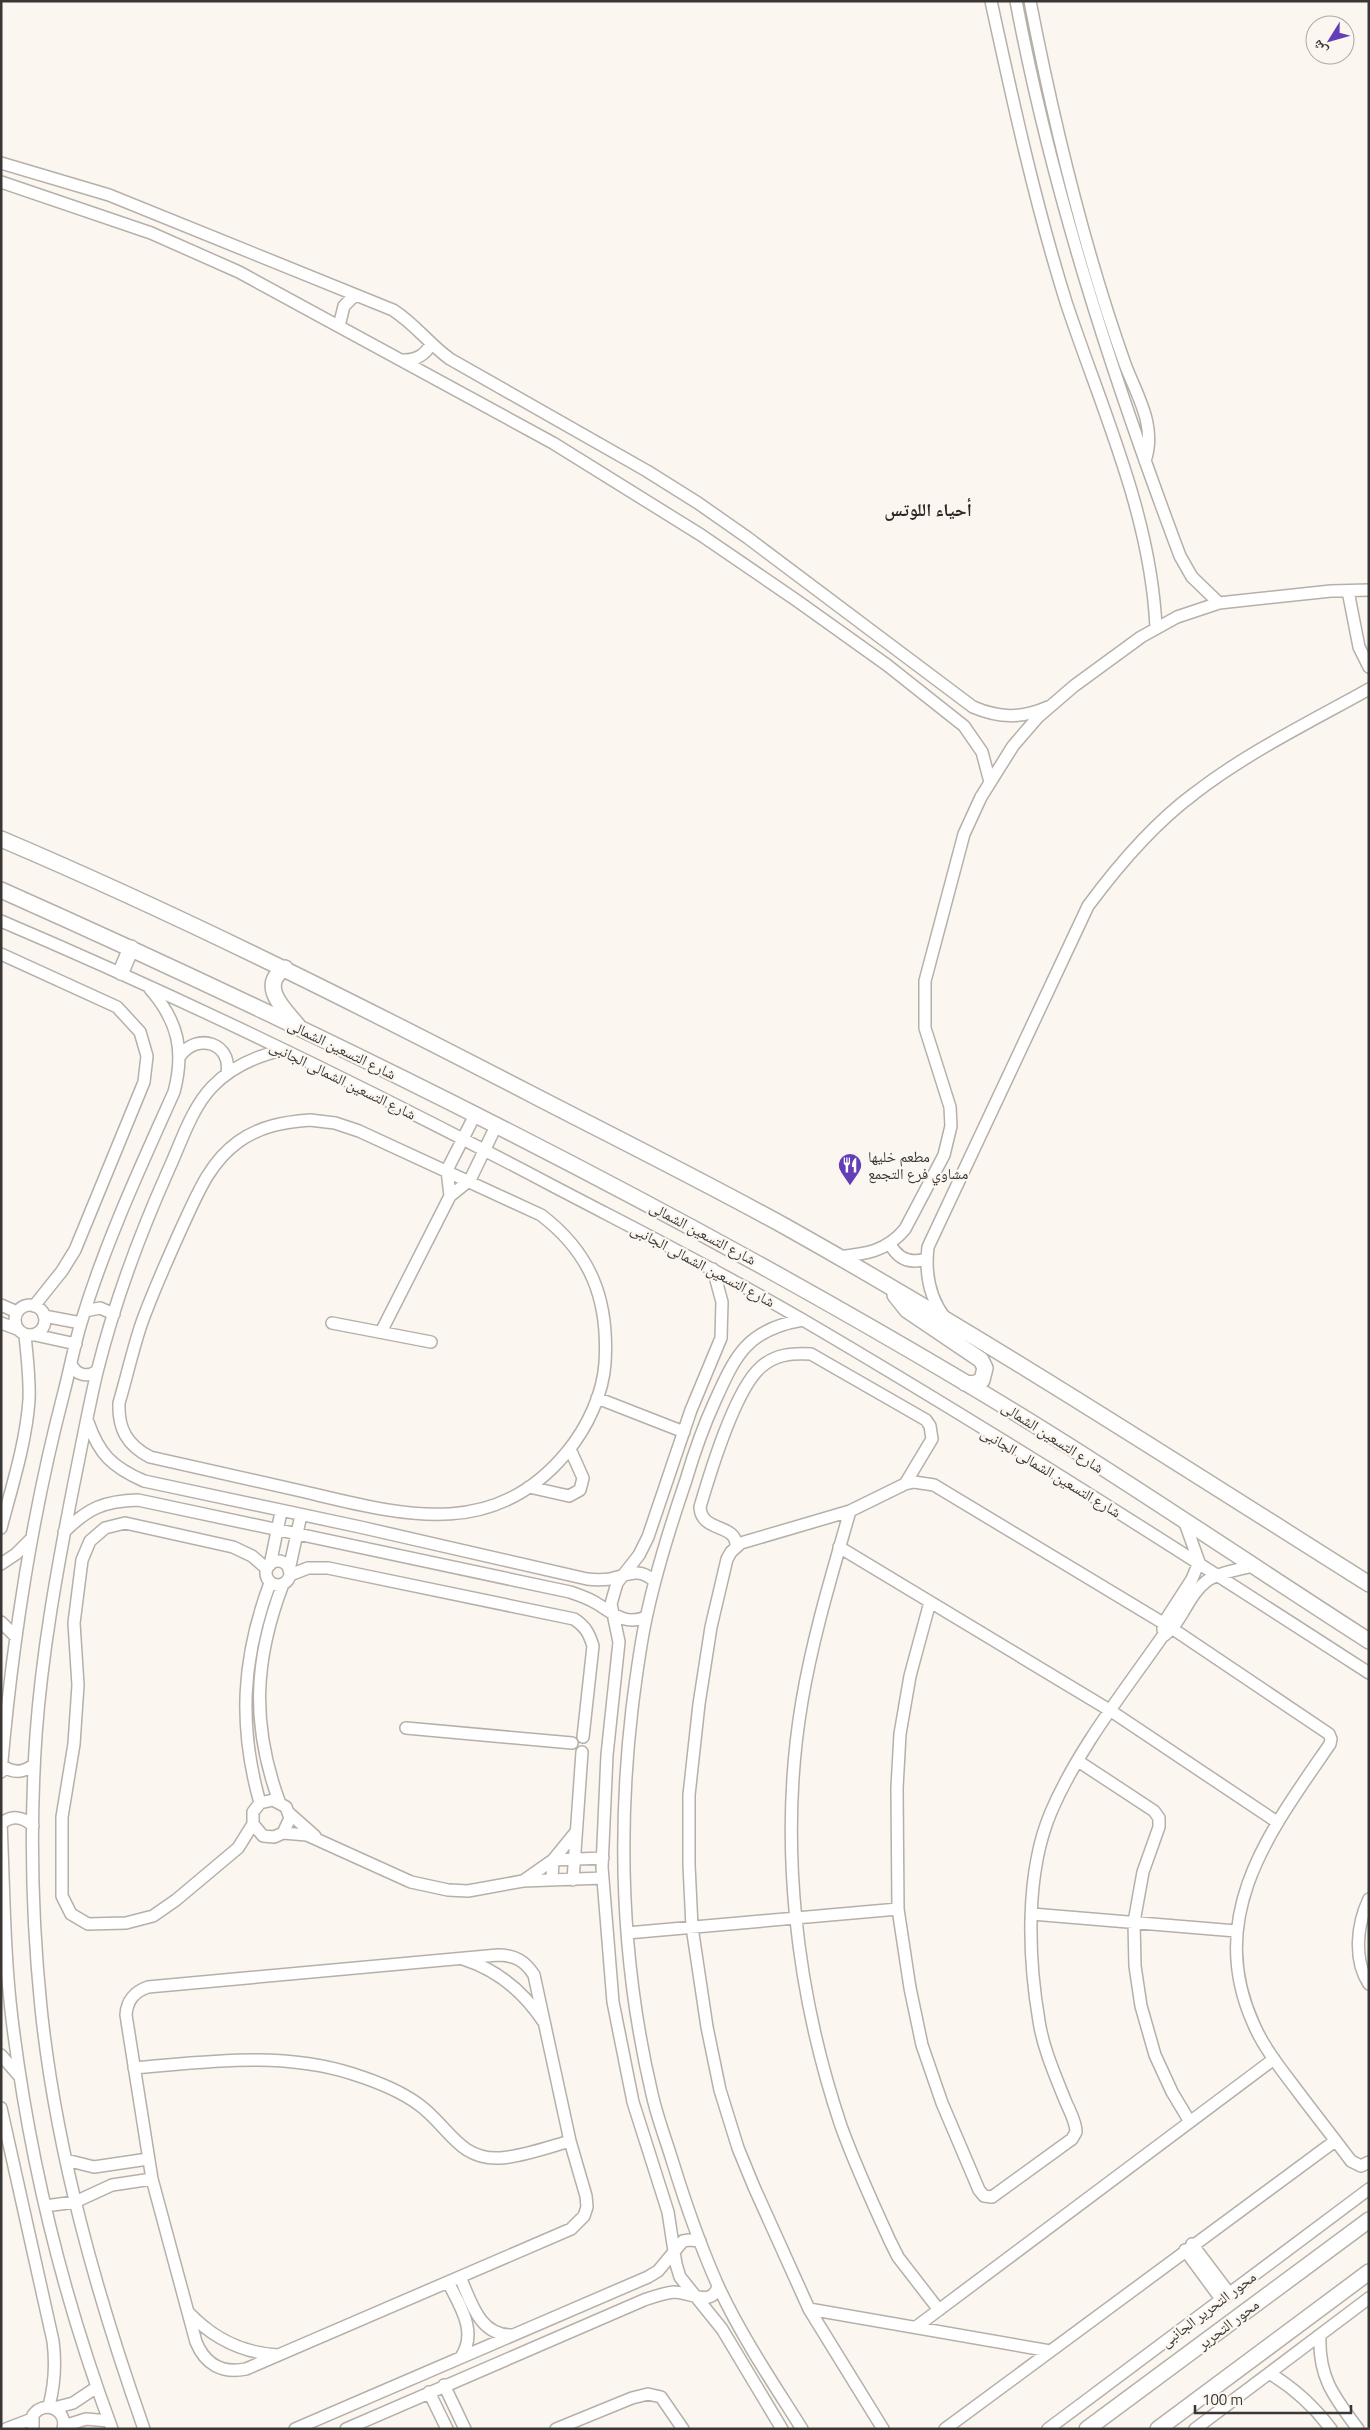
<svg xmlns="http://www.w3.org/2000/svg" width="1370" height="2430" font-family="'Titillium Web','Noto Naskh Arabic',sans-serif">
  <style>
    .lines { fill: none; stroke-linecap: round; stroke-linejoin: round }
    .minor-casing { stroke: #b5b0a9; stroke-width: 14 }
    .major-casing { stroke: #b5b0a9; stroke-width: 18 }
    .minor { stroke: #fff; stroke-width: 11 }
    .major { stroke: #fff; stroke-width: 15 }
    .labels { text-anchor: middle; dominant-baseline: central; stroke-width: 4.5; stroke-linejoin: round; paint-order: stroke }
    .street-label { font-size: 15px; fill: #393735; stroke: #fbf6ef }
    .poi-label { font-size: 15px; fill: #393735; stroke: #fbf6ef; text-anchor: start }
    .quarter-label { font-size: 18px; font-weight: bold; fill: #2c2924; stroke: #fbf6ef }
  </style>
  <rect width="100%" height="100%" fill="#fbf6ef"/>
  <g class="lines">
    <g class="minor-casing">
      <path id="minor" d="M991 1C1013 102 1035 203 1066 302 1101 408 1151 514 1156 628
        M1016 1C1052 191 1112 375 1180 556L1192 577 1219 603
        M1030 1C1054 124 1083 246 1125 364 1137 396 1157 426 1145 461
        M1 163 109 195 393 310C415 324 429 344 450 359L647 471 698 503 748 538 973 707C999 718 1021 719 1048 707
        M1 182 151 233 239 272 553 443 701 535 796 600 887 665 964 726 982 752 990 782
        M339 326 344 306 354 296
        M404 360C417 360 425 355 431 344
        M1348 591 1359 647 1369 667
        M1 921C189 1001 373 1091 553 1186 637 1230 721 1272 803 1320 994 1432 1182 1552 1369 1673
        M1 954 117 1007 140 1032 147 1056 144 1082 75 1250 62 1271 34 1306
        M180 1056C197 1032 232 1043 227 1073
        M310 1120 335 1123 359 1131 541 1215C591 1253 609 1300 605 1363 603 1394 587 1428 567 1452 492 1543 399 1514 301 1491 251 1480 201 1468 150 1457 127 1445 118 1429 119 1403 127 1376 133 1348 142 1322 154 1289 168 1258 182 1227 197 1195 209 1163 238 1142 260 1126 284 1122 310 1120Z
        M450 1196 447 1170 476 1113
        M890 1244C898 1259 910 1264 926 1259
        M837 1257C865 1254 886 1252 905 1229L944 1155 951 1126 950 1107 925 1028V981L964 834 981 797 1013 746 1038 717 1074 686 1141 637 1177 617 1219 603 1331 591 1369 590
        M713 1269 722 1302 721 1338 691 1410 648 1537 639 1555 617 1583 611 1604 619 1642 607 1755 602 1867 613 2002 633 2102 668 2212 676 2264 680 2277 722 2329 782 2429
        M15 1320a15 15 0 1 1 30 0a15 15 0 1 1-30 0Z
        M1 1305 17 1312
        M85 1311 100 1308 114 1314
        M44 1316 81 1323
        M945 1318C929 1297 925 1272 928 1247L1088 906C1119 864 1153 824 1195 793 1248 752 1310 722 1369 689
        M1 1323 17 1329
        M332 1323 431 1342
        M381 1332 450 1196 470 1180 497 1124
        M35 1335 76 1344
        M71 1364C76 1375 87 1378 97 1371
        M597 1398 684 1432
        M88 1422C99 1454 112 1467 144 1481L360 1527 587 1579C595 1580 602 1580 610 1579 628 1575 639 1567 654 1581
        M529 1487 569 1496 580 1490 583 1478 570 1449
        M850 1511C832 1574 813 1636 802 1701 778 1842 796 1992 841 2126 855 2165 873 2204 890 2241L898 2257 939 2310
        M1 1528C12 1486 26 1443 29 1400 30 1378 27 1357 25 1335
        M64 1532C88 1508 104 1501 138 1500L570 1592C579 1595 588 1598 596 1603 613 1613 624 1626 646 1617
        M736 1546C737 1523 701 1533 700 1507 710 1473 735 1389 761 1367 776 1354 792 1353 811 1354L926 1420 930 1426 932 1439 905 1484
        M839 1547 1111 1711 1277 1822
        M266 1573a12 12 0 1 1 24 0a12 12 0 1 1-24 0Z
        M1 1564 16 1554 30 1540
        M270 1565 281 1512
        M289 1570 301 1515
        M290 1575 308 1568H328L574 1619C585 1626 589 1633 593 1646L583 1737
        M930 1602 910 1676 900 1734 897 1788 898 1909 910 1988 922 2045 942 2103 979 2190 984 2196 992 2197 1072 2139 1076 2132C1076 2121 1069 2110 1065 2100 1055 2075 1043 2048 1039 2021 1028 1957 1025 1873 1051 1812 1078 1749 1123 1693 1162 1637 1183 1623 1187 1595 1208 1580 1220 1572 1238 1570 1252 1566
        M1 1622 16 1637
        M1163 1630V1624L1192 1579 1199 1562 1185 1523
        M406 1728 572 1743
        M1078 1761 1154 1811 1159 1818V1827L1143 1872 1134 1922 1135 1966 1141 2006 1155 2055 1172 2092 1190 2122
        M2 1765C13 1774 24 1773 34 1764
        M1 1772C12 1643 31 1518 64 1392 70 1369 74 1346 81 1323 105 1243 140 1168 174 1092 185 1051 178 1021 150 989
        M279 1801C251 1724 254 1660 283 1584
        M260 1803C238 1725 242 1658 270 1583
        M289 1813 315 1836
        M1 1822C4 1888 4 1954 12 2019 29 2158 63 2297 112 2429
        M1 1824C11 1815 23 1816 33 1826
        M253 1824 238 1848 176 1900 153 1916 126 1923 88 1924 71 1914 62 1896V1817L74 1744 78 1685 74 1623 82 1560 90 1541 105 1528 125 1523 233 1547 252 1556 267 1569
        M283 1833 290 1818 286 1807 273 1800 260 1803 253 1812V1824L263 1836 274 1837 283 1833 307 1835 411 1882 448 1890 468 1891 523 1881 553 1860 575 1833
        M552 1880 553 1860 603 1858
        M573 1880 582 1752
        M523 1881 603 1878
        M1369 1899C1357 1924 1353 1960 1369 1984
        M1032 1914 1236 1931
        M627 1933 898 1909
        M498 1955C515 1955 525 1961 534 1975L570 2141 586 2196 587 2207 584 2216 571 2229 246 2369C222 2374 205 2364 196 2342L152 2179 126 2015C127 2000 134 1992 148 1987Z
        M463 1959C498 1970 523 1991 543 2021
        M1 2055 20 2077
        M134 2068C207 2062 281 2051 353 2074 375 2081 399 2090 418 2104 448 2125 458 2160 500 2158 521 2157 549 2147 570 2141
        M1 2108 53 2341C56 2364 55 2383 49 2406
        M66 2160 94 2167 148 2159
        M45 2206 75 2202 112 2185 152 2179
        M1192 2244 1229 2293
        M1185 2250 1221 2299
        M460 2277C471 2301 479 2336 512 2335
        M448 2282C460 2306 478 2332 461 2357
        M809 2309 1050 2351
        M189 2313C214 2339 242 2353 278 2355
        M916 2327 1274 2059
        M1320 2335C1318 2377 1334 2397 1358 2429
        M1269 2373C1294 2388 1313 2405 1331 2429
        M444 2385 465 2429
        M429 2392 447 2429
        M54 2408 73 2403 97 2387
        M64 2426 86 2419 109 2421
        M6 2429 32 2419
        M33 2429V2415C45 2399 68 2410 63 2429
        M144 2429C96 2293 56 2151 41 2008 32 1920 30 1823 36 1735 42 1652 57 1570 73 1488 81 1449 88 1410 97 1372 114 1304 139 1236 168 1171 181 1143 191 1109 212 1087 232 1066 256 1056 283 1050
        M295 2429 648 2277 658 2271 683 2241 689 2240 700 2241
        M346 2429 644 2300C653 2297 664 2293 674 2292 690 2292 712 2308 718 2286
        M556 2429 632 2398 648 2394 661 2397 683 2429
        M802 2429C773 2383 742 2337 719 2288 701 2248 686 2205 673 2163 666 2140 657 2117 652 2094 622 1967 617 1838 632 1709 636 1677 640 1645 647 1614 657 1568 671 1524 686 1480 694 1453 703 1427 715 1401 736 1354 748 1329 803 1320
        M883 2429 809 2309 754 2187 738 2148 720 2090 707 2027 692 1927 689 1865V1795L699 1704 711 1627 727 1559 731 1552 741 1543 850 1511 905 1484 914 1482 934 1485 1173 1629 1329 1734 1331 1739 1330 1744C1270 1831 1204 1916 1254 2025 1264 2048 1281 2069 1296 2089 1314 2113 1333 2137 1351 2161L1361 2166 1369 2162
        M945 2429 1335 2141
        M1048 2429 1369 2189
        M1195 2429 1369 2298"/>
    </g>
    <g class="major-casing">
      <path id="major" d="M1 839C182 916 357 1004 531 1094 616 1138 703 1181 788 1228 986 1339 1177 1463 1369 1584
        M1 890C331 1037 655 1198 966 1383 1103 1464 1235 1555 1369 1641
        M285 968C258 986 284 1009 298 1026
        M121 972 131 948
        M895 1295 907 1310 981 1360 985 1368 982 1380 974 1384 965 1383
        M1087 2429 1369 2220
        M1158 2429 1369 2272"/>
    </g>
    <use href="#minor" class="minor"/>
    <use href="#major" class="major"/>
  </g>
  <defs>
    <g id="restaurant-pin" transform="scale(1.25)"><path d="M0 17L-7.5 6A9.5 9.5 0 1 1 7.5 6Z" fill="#633eb6" stroke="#fbf6ef"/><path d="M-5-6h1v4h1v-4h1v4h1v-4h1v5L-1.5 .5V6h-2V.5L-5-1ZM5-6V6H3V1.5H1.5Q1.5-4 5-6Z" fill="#fff"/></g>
  </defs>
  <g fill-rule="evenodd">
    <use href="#restaurant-pin" x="850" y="1165"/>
  </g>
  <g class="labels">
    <g class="street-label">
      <text transform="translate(342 1049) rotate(26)">شارع التسعين الشمالى</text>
      <text transform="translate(343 1080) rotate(26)">شارع التسعين الشمالى الجانبى</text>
      <text transform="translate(703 1233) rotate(28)">شارع التسعين الشمالى</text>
      <text transform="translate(703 1265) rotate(28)">شارع التسعين الشمالى الجانبى</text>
      <text transform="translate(1053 1437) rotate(33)">شارع التسعين الشمالى</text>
      <text transform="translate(1051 1472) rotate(31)">شارع التسعين الشمالى الجانبى</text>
      <text transform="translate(1208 2309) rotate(-37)">محور التحرير الجانبى</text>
      <text transform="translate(1228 2324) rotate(-37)">محور التحرير</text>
    </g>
    <g class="poi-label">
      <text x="868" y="1156">مطعم خليها<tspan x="868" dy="17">مشاوي فرع التجمع</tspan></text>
    </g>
    <g class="quarter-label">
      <text x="928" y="509">أحياء اللوتس</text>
    </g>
  </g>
  <rect width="1370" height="2430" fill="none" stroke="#393735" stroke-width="5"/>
  <g transform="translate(1330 40) rotate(233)"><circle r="24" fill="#fbf6ef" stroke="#adaaa5"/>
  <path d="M0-4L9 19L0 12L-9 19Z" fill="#633eb6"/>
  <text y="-8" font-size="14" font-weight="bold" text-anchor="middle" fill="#393735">ش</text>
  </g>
  <path d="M1195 2405v8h156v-8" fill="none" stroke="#393735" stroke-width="2.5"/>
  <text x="1202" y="2405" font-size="15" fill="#393735" stroke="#fbf6ef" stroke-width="4" paint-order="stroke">100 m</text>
</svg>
